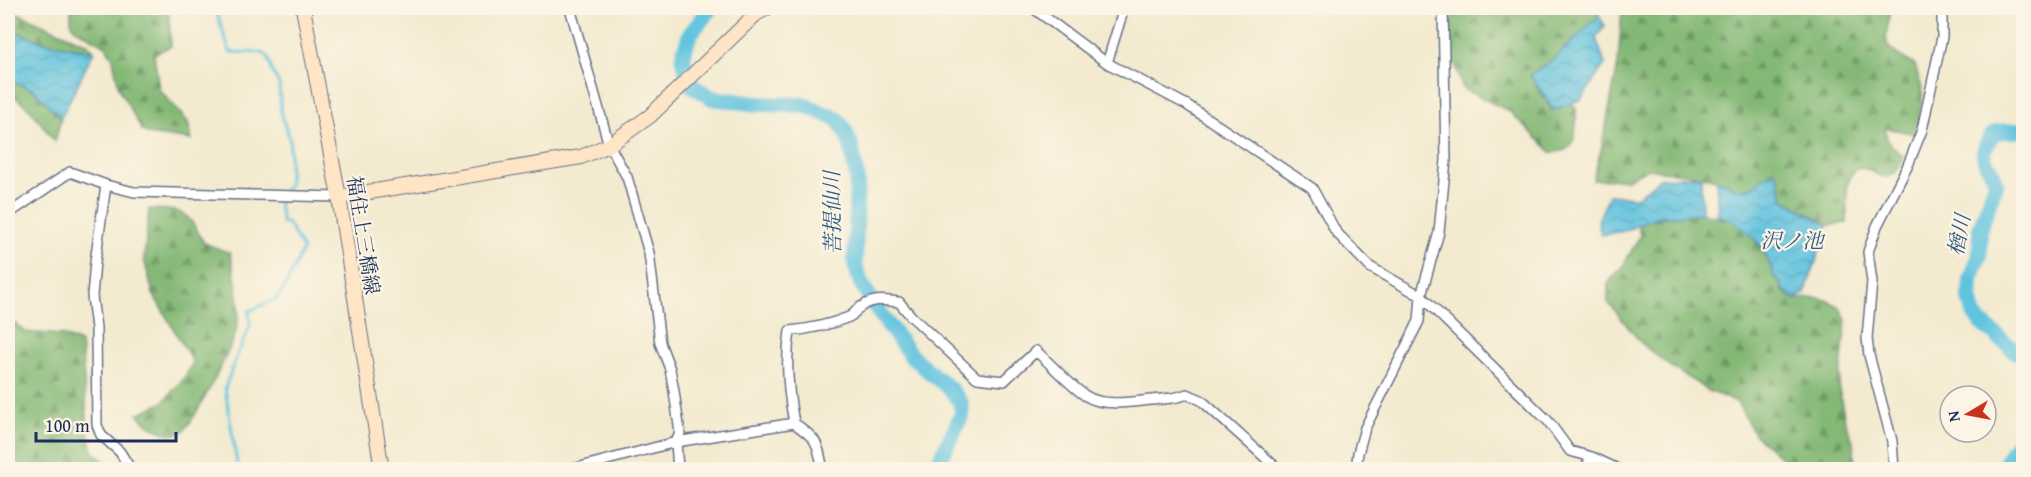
<svg xmlns="http://www.w3.org/2000/svg" width="2031" height="477" font-family="'Gentium Book Plus','Noto Serif JP',serif">
  <style>
    .forest { fill: url(#forest-firs); stroke: #4f7469; stroke-width: 1.5 }
    .water { fill: url(#water-waves); stroke: #3e799e; stroke-width: 1.5 }
    .lines { fill: none; stroke-linecap: round; stroke-linejoin: round }
    .stream { stroke: #61c3df; stroke-width: 3 }
    .river { stroke: #61c3df; stroke-width: 16 }
    .street-casing { stroke: #677086; stroke-width: 12 }
    .secondary-casing { stroke: #677086; stroke-width: 16 }
    .street { stroke: #fff; stroke-width: 9 }
    .secondary { stroke: #fee5c5; stroke-width: 14 }
    .labels { text-anchor: middle; dominant-baseline: central; stroke-width: 4.5; stroke-linejoin: round; paint-order: stroke }
    .street-label { font-size: 20px; fill: #1b2f5e; stroke: #fcf5e5 }
    .water-label { font-size: 21px; font-style: italic; fill: #305b85; stroke: #fcf5e5 }
  </style>
  <defs>
    <pattern id="forest-firs" width="22" height="20" patternUnits="userSpaceOnUse" patternTransform="scale(1.5)"><rect width="22" height="20" fill="#83b874"/><path d="M5 1l3.5 6h-7zM16 11l3.5 6h-7z" fill="#6a9662"/></pattern>
    <pattern id="water-waves" width="16" height="10" patternUnits="userSpaceOnUse" patternTransform="scale(1.5)"><rect width="16" height="10" fill="#61c3df"/><path d="M0 5q4-4 8 0t8 0" fill="none" stroke="#4f9fb8"/></pattern>
  </defs>
  <rect width="100%" height="100%" fill="#fcf5e5"/>
  <filter id="ink" filterUnits="userSpaceOnUse"><feTurbulence type="fractalNoise" baseFrequency=".0167" numOctaves="2"/><feDisplacementMap in="SourceGraphic" scale="12" xChannelSelector="R" yChannelSelector="G"/><feConvolveMatrix kernelMatrix="1 2 1 2 8 2 1 2 1" color-interpolation-filters="sRGB"/></filter>
  <filter id="wash" filterUnits="userSpaceOnUse"><feTurbulence type="fractalNoise" baseFrequency=".008" numOctaves="4" result="noise"/><feDisplacementMap in="SourceGraphic" scale="24" xChannelSelector="R" yChannelSelector="G"/><feGaussianBlur stdDeviation="1.35" result="paint"/><feColorMatrix in="noise" values="0 0 0 0 0 0 0 0 0 0 0 0 0 0 0 0 0 1.4 0 .05"/><feComposite in="paint" operator="in"/></filter>
  <g filter="url(#wash)">
    <rect width="100%" height="100%" fill="#f3eacf"/>
    <path class="forest" d="M71 8H168L171 46 154 54 159 89 188 122 192 140 148 134 142 130 119 89 113 59 106 46 74 28 71 21Z
      M1446 8H1600L1599 16 1554 59 1530 75 1552 110 1571 103 1576 108C1576 120 1578 144 1565 150 1562 152 1555 152 1551 152L1509 111 1463 89 1448 44Z
      M1622 8H1891C1884 47 1880 45 1915 65L1923 92 1916 134 1886 128C1884 142 1894 148 1904 157 1901 165 1894 177 1885 177 1874 176 1863 161 1854 172 1850 176 1847 184 1847 190 1846 201 1847 212 1847 223L1828 225 1784 200 1777 173 1773 172 1751 187 1736 191 1728 183 1701 176 1647 169 1627 179 1593 180 1601 150 1618 64Z
      M8 9 87 44 94 51C60 46 39 43 8 28Z
      M8 80 34 90 61 118 55 142 31 110 8 91Z
      M149 209C185 210 187 211 204 243L230 253C235 278 243 305 236 331 232 346 193 425 182 432 168 439 146 425 138 414L162 403 183 380 193 362 153 294 144 259Z
      M1702 213 1732 220 1757 241 1768 259 1775 279 1781 283 1783 290 1794 299 1820 298 1826 300 1839 306 1846 320 1839 389 1845 421 1853 441 1855 469H1795L1755 435 1737 402 1709 391 1668 365 1641 343 1608 302V285L1611 279 1621 269 1640 236 1638 225 1654 218Z
      M8 317 25 332 61 335 81 343 88 432 94 453 115 469H8Z"/>
    <path class="water" d="M1599 16 1605 26 1596 38 1605 64 1581 100 1553 110 1530 75 1554 59Z
      M8 28C39 43 60 46 94 51L61 118 34 90 8 80Z
      M1772 172 1777 173 1784 200 1828 225 1805 294 1794 299 1783 290 1781 283 1775 279 1768 259 1757 241 1732 220 1718 216 1716 180 1728 183 1736 190 1751 187Z
      M1701 176 1702 213 1654 218 1624 231 1601 235 1598 221 1609 195 1637 197 1660 178Z"/>
    <g class="lines">
      <path class="stream" d="M215 8 230 52 263 53 268 57 272 71 279 84 281 113 290 140 289 184 282 194
        M238 470 225 388 235 360 250 326 249 311 276 299 283 291 303 249 288 224 282 222 278 199"/>
      <path class="river" d="M711 8 690 34 685 49 683 59 691 85 712 98 757 104 804 105 837 119 844 129 851 145 857 178 855 265 861 283 879 312 911 356 950 389 961 403 962 414 935 470
        M2024 129C2015 133 2004 129 1995 133 1991 135 1992 136 1989 140 1976 162 1992 164 1996 183L1980 229V255L1971 279 1970 298 1974 313 1981 323 2024 358
        M2001 470 2024 432"/>
    </g>
  </g>
  <g filter="url(#ink)">
    <g class="lines">
      <g class="street-casing">
        <path id="street" d="M570 8 609 145 627 177 649 253 660 343 670 369 674 391 680 433 676 442 678 470
          M1033 8 1107 63 1187 105 1312 188 1336 232 1370 267 1421 296 1548 421 1570 451 1592 457 1620 470
          M1107 63 1124 8
          M106 185 95 262 92 296 96 328 97 425 101 435 120 452 131 470
          M8 214 70 172 106 185 134 192 339 197
          M794 423C788 392 785 362 790 331 811 329 829 325 849 317 854 315 855 311 859 308 873 298 883 300 899 302L911 316 977 378 1004 381 1036 351C1050 363 1071 387 1086 396 1103 407 1132 402 1151 400 1165 398 1173 400 1187 394L1201 400 1279 470
          M569 470 676 442 794 423C818 440 817 441 823 470
          M1356 470 1358 453 1365 428 1419 321 1421 296 1439 232 1446 160 1443 8
          M1584 470 1592 457
          M1894 470 1892 441 1869 355 1867 338 1872 282 1868 252 1877 226 1908 165 1922 130 1942 37V8"/>
      </g>
      <g class="secondary-casing">
        <path id="secondary" d="M303 8 339 197 382 470
          M339 197 581 157 609 145 650 116 756 14 767 8"/>
      </g>
      <use href="#street" class="street"/>
      <use href="#secondary" class="secondary"/>
    </g>
  </g>
  <g class="labels">
    <g class="street-label">
      <text transform="translate(364 235) rotate(81)">福住上三橋線</text>
    </g>
    <g class="water-label">
      <text transform="translate(832 213) rotate(-91)">菩提仙川</text>
      <text transform="translate(1959 235) rotate(-79)">楢川</text>
      <text x="1792" y="240">沢ノ池</text>
    </g>
  </g>
  <rect width="2031" height="477" fill="none" stroke="#fcf5e5" stroke-width="30"/>
  <g transform="translate(1968 414) rotate(260)"><circle r="28" fill="#fcf5e5" stroke="#a2a6af" stroke-width="1.5"/>
  <path d="M0-4.5L10 22L0 15L-10 22Z" fill="#c8321e"/>
  <text y="-9" font-size="16" font-weight="bold" text-anchor="middle" fill="#1b2f5e">N</text>
  </g>
  <path d="M36 432v9h140v-9" fill="none" stroke="#1b2f5e" stroke-width="3"/>
  <text x="45" y="432" font-size="18" fill="#1b2f5e" stroke="#fcf5e5" stroke-width="4.5" paint-order="stroke">100 m</text>
</svg>
